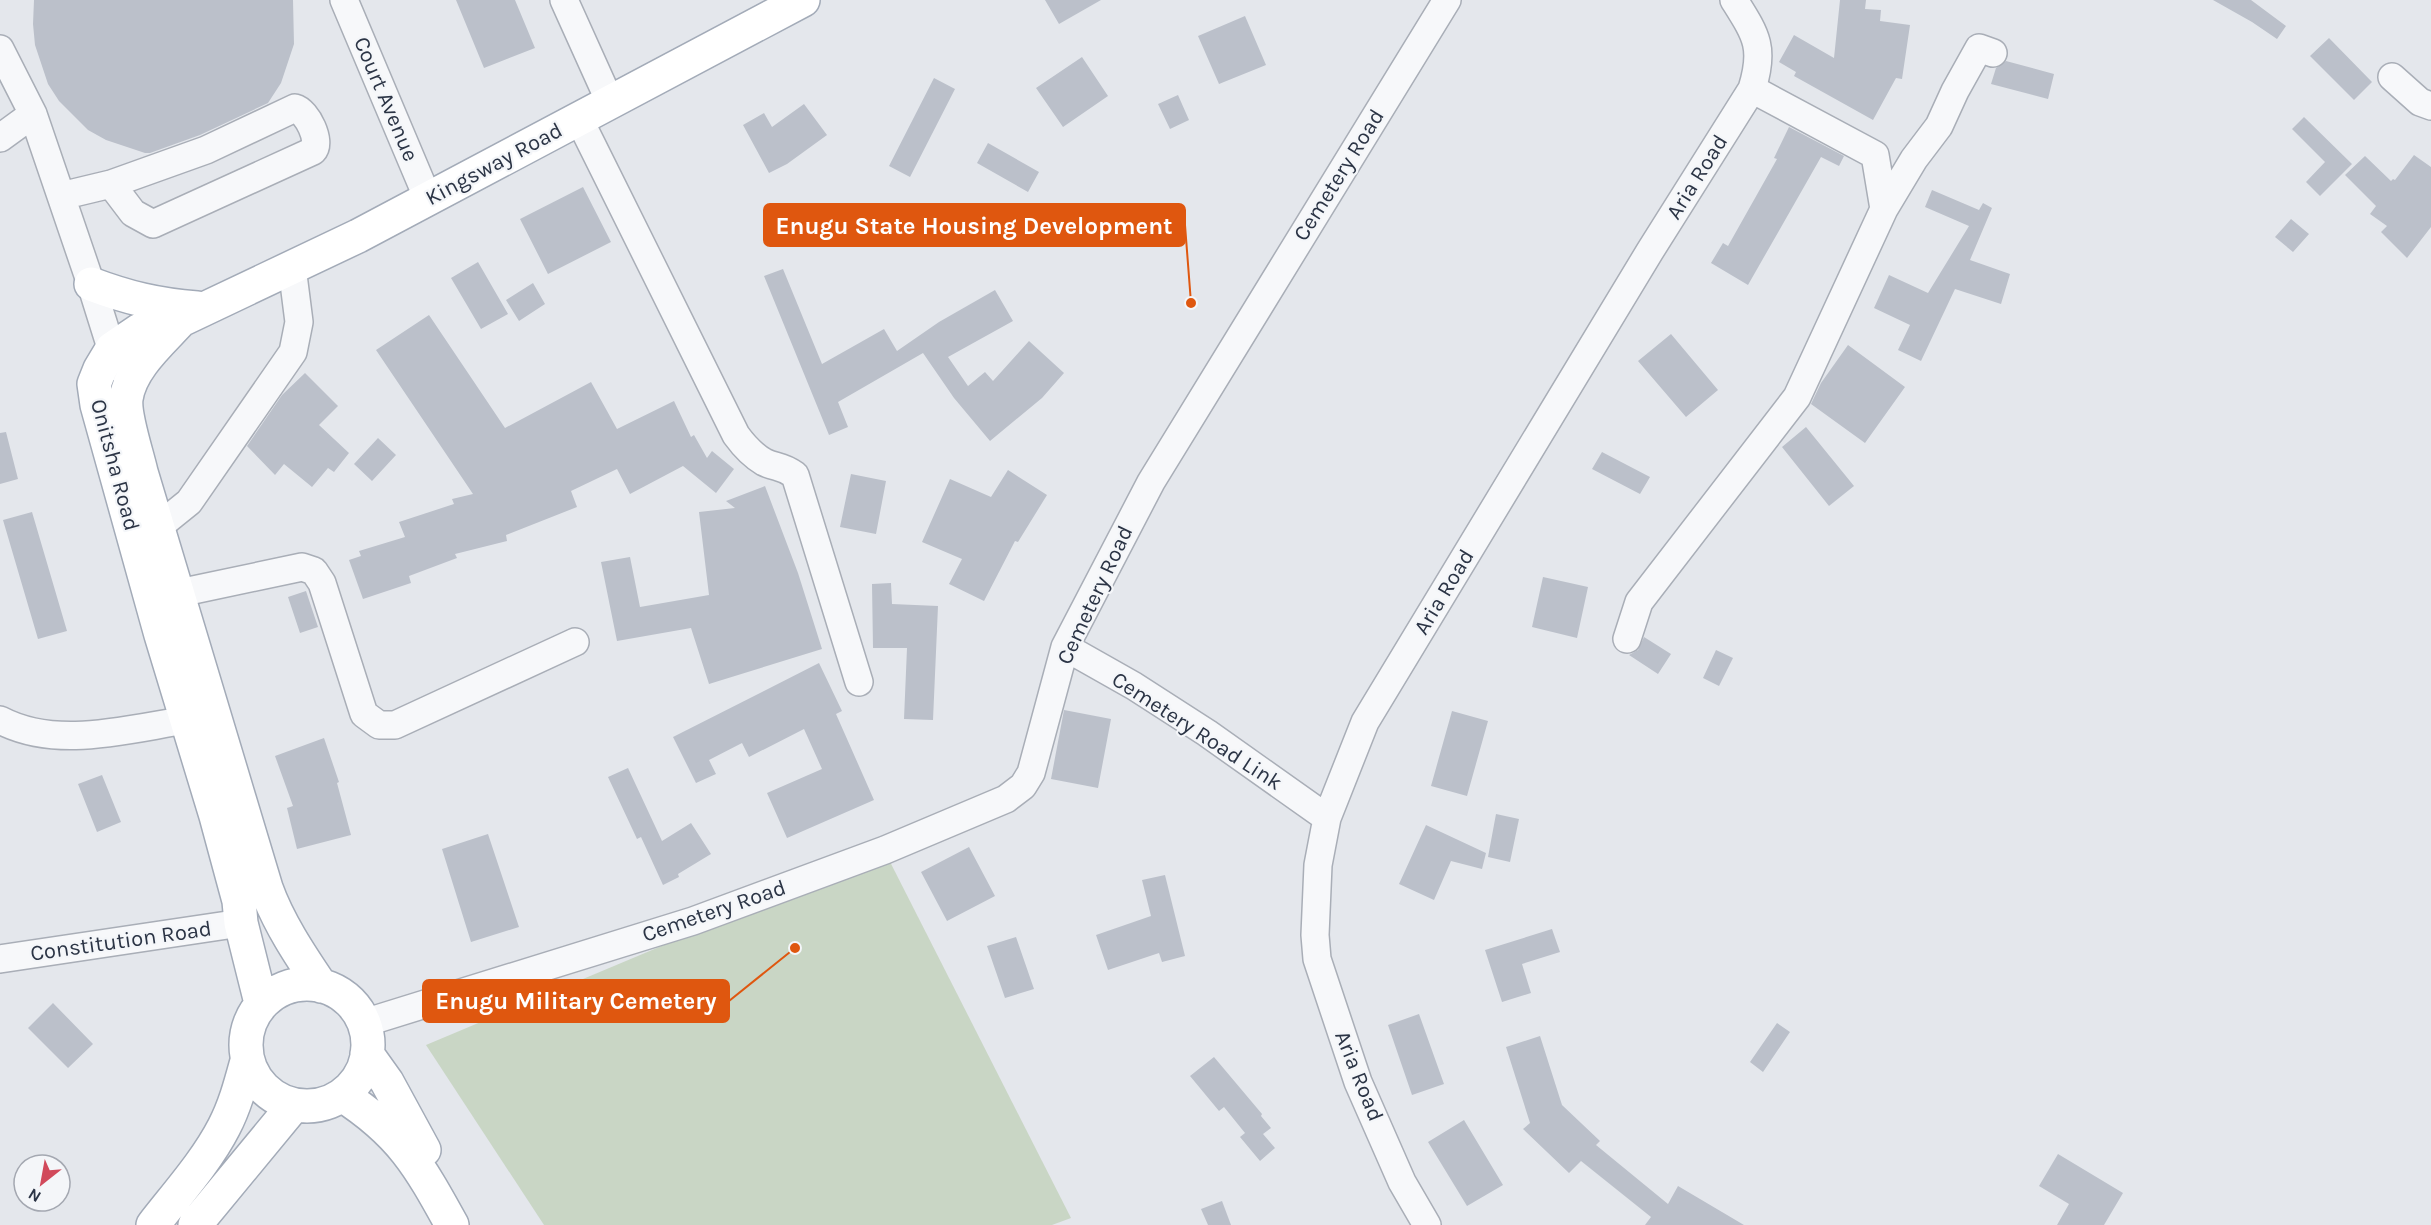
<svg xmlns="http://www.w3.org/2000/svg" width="2431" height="1225" font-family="Karla,sans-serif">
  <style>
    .green { fill: #c9d6c5 }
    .building { fill: #bbc0ca }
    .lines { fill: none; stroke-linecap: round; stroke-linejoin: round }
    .minor-casing { stroke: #a9aeb7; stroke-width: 30 }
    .major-casing { stroke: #a3abb8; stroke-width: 36 }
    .minor { stroke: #f7f8fa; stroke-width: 27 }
    .major { stroke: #fff; stroke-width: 33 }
    .labels { text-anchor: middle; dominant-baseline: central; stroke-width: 4.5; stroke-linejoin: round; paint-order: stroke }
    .street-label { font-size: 22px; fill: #2b3445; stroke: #f4f6f9 }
    .leader { fill: none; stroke: #df570f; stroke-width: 2 }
    .callout-dot { fill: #df570f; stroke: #f4f6f9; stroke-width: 2 }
    .callout { fill: #df570f; stroke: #df570f; stroke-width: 2 }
    .callout-label { font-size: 24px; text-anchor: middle; font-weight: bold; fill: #fff }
  </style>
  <rect width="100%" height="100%" fill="#e4e7ec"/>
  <path class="green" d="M885 852 1071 1218 1052 1225H544L426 1045Z"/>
  <path class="building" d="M34 0H293L294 44 281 83 268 103 200 135 150 153H145L106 140 88 130 59 101 48 84 35 45 33 24Z
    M456 0H515L535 48 484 68Z
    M1045 0H1101L1059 24Z
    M1840 0H1866L1865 9 1881 10 1880 21 1910 25 1902 79 1896 78 1873 120 1794 76 1796 72 1779 62 1794 35 1834 58Z
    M2213 0H2251L2286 26 2277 39 2252 22Z
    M1245 16 1266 65 1219 84 1198 36Z
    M2329 38 2372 82 2354 100 2310 56Z
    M1082 57 1108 96 1063 127 1036 88Z
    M2006 61 2054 74 2048 99 1991 84 1996 68Z
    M934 78 955 89 910 177 889 166Z
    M1178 95 1189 120 1170 129 1158 104Z
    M804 104 827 135 787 164 769 173 743 125 764 113 772 127Z
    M2304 117 2352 164 2320 196 2306 182 2325 162 2292 129Z
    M1789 127 1844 156 1839 166 1821 157 1748 285 1711 263 1723 243 1728 246 1777 159 1774 158Z
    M988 143 1039 172 1028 192 977 163Z
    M2414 155 2431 167V227L2407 258 2381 232 2387 226 2370 214 2376 206 2345 175 2365 156 2391 181 2393 179 2395 180Z
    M583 187 611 242 548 274 520 219Z
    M1932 190 1979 210 1983 203 1992 208 1970 260 2010 274 2001 304 1955 289 1921 361 1898 350 1910 325 1874 308 1889 275 1928 293 1969 226 1925 207Z
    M2291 219 2309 234 2293 252 2275 237Z
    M478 262 508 314 481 329 451 278Z
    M783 269 822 364 884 329 897 351 939 322 995 290 1013 321 948 357 968 386 985 372 993 381 1029 341 1064 373 1042 398 990 441 954 398 923 353 838 402 848 427 829 435 764 276Z
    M533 283 545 304 519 321 506 300Z
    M429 315 505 428 591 382 617 429 674 401 691 437 694 435 707 458 712 451 734 469 716 493 683 466 630 494 617 469 571 491 577 507 506 535 507 541 455 554 457 558 409 576 411 583 363 599 349 560 361 556 359 551 405 537 399 522 454 504 452 499 473 494 376 350Z
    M1671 334 1718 390 1686 417 1638 361Z
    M1848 345 1905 387 1865 443 1811 404 1821 383Z
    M305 373 338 406 319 425 349 453 334 472 328 468 312 487 284 464 275 475 247 446 282 395Z
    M1806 427 1854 486 1829 506 1782 447Z
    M6 432 18 479 0 484V433Z
    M378 438 396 455 372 481 354 464Z
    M1602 452 1650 477 1640 494 1592 469Z
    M1008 470 1047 495 1018 542 1015 541 984 601 949 584 962 559 922 542 950 479 991 497Z
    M851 474 886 481 876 534 840 527Z
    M765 486 798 573 822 649 709 684 691 628 617 641 601 562 630 557 640 607 709 595 699 512 735 508 726 501Z
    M32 512 67 631 38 639 3 520Z
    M1543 577 1588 587 1577 638 1532 627Z
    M891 583 892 604 938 606 933 720 904 719 907 648H873L872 584Z
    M306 591 318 627 300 633 288 597Z
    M1644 637 1671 654 1658 674 1629 655 1638 650Z
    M1716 650 1733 658 1719 686 1703 678Z
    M819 663 842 711 836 714 874 800 787 838 767 793 822 769 804 729 749 757 742 743 709 760 716 774 696 783 673 737Z
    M1064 710 1111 719 1098 788 1051 779Z
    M1452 711 1488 721 1467 796 1431 786Z
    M324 738 339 782 337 783 351 835 297 849 287 808 293 806 275 756Z
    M628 768 662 841 691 823 711 854 678 874 679 877 663 885 641 837 637 839 608 777Z
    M102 775 121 822 97 832 78 784Z
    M1496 814 1519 819 1510 862 1488 857Z
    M1426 825 1486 853 1482 869 1451 861 1434 900 1399 884Z
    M488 834 519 927 471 942 442 849Z
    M969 847 995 896 947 921 921 872Z
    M1165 875 1185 956 1162 962 1159 953 1108 970 1096 935 1151 916 1142 880Z
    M1552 929 1560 952 1522 964 1531 993 1502 1002 1485 950Z
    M1016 937 1034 989 1005 998 987 946Z
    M53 1003 93 1044 68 1068 28 1028Z
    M1419 1014 1444 1084 1412 1095 1388 1025Z
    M1777 1023 1790 1032 1763 1072 1750 1062Z
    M1540 1036 1562 1105 1600 1141 1596 1145 1668 1204 1678 1186 1744 1225H1645L1651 1217 1581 1161 1569 1173 1523 1129 1530 1123 1506 1047Z
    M1214 1057 1262 1114 1261 1116 1271 1128 1263 1134 1275 1148 1260 1161 1240 1137 1245 1133 1224 1107 1219 1111 1190 1076Z
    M1464 1120 1503 1185 1467 1206 1428 1142Z
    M2058 1154 2123 1193 2104 1225H2057L2069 1204 2039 1186Z
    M1222 1201 1231 1225H1208L1201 1209Z"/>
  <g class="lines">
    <g class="minor-casing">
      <path id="minor" d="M344 0 428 199
        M564 0 610 102
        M0 49 33 114 91 284 117 367
        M2392 77 2420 102 2431 106
        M579 119 736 435C744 446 752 455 764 462 776 468 781 465 795 475L859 682
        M0 138 33 114
        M61 196 111 184 206 150 295 108C307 111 322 142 313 151L153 224 133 213 111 184
        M1884 209 1914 159 1939 126 1955 91 1979 48 1993 53
        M158 527 189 502 293 352 299 322 292 267
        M179 593 302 567 314 571 322 583 364 714 379 725H395L575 642
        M1627 639 1639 602 1797 397 1884 209 1875 155 1752 89
        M1065 647 1134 686 1207 733 1327 818
        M0 720C57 750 127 729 187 720
        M0 959 241 923
        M364 1023 693 921 885 850 1006 799 1023 786 1031 773 1065 647 1151 482 1447 0
        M1427 1225 1402 1182 1358 1082 1317 959 1315 935 1318 865 1327 818 1365 722 1650 251 1752 89C1765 47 1756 35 1734 0"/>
    </g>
    <g class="major-casing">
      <path id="major" d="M91 284C128 298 158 305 197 308
        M181 320C161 342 130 368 126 399 124 416 137 454 141 472L266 888C278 922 300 955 321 986
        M246 1045a61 61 0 1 1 122 0a61 61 0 1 1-122 0Z
        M261 1003 241 923 239 901 216 816 161 635 97 405 94 384 100 369 112 349 140 330 181 320 358 236 803 0
        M367 1054 387 1082 424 1150
        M342 1095C401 1133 419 1165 452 1225
        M153 1225C177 1194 206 1162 224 1127 235 1106 241 1083 247 1061
        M195 1225 294 1105"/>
    </g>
    <use href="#minor" class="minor"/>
    <use href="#major" class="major"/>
  </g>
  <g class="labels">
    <g class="street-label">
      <text transform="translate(386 99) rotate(67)">Court Avenue</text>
      <text transform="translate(494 164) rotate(-28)">Kingsway Road</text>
      <text transform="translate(1339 175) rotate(-58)">Cemetery Road</text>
      <text transform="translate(1697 177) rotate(-58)">Aria Road</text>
      <text transform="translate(115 465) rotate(75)">Onitsha Road</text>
      <text transform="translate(1444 592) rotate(-59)">Aria Road</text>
      <text transform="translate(1095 595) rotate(-65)">Cemetery Road</text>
      <text transform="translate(1197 731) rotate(33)">Cemetery Road Link</text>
      <text transform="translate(714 911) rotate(-19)">Cemetery Road</text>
      <text transform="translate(121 941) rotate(-8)">Constitution Road</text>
      <text transform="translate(1359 1076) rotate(68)">Aria Road</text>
    </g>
  </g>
  <path class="leader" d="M1191 303L1185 225M795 948L729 1001"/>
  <g class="callout-dot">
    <circle cx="1191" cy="303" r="6"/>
    <circle cx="795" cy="948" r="6"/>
  </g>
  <g class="callout">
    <rect x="764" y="204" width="421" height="42" rx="6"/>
    <rect x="423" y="980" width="306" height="42" rx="6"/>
  </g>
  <g class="callout-label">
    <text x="974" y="234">Enugu State Housing Development</text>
    <text x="576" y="1009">Enugu Military Cemetery</text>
  </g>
  <g transform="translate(42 1183) rotate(211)"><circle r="28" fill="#f4f6f9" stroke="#a4a8b1" stroke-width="1.5"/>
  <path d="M0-4.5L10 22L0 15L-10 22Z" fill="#d1495b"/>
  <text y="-9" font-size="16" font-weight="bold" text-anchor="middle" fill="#2b3445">N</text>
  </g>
</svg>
